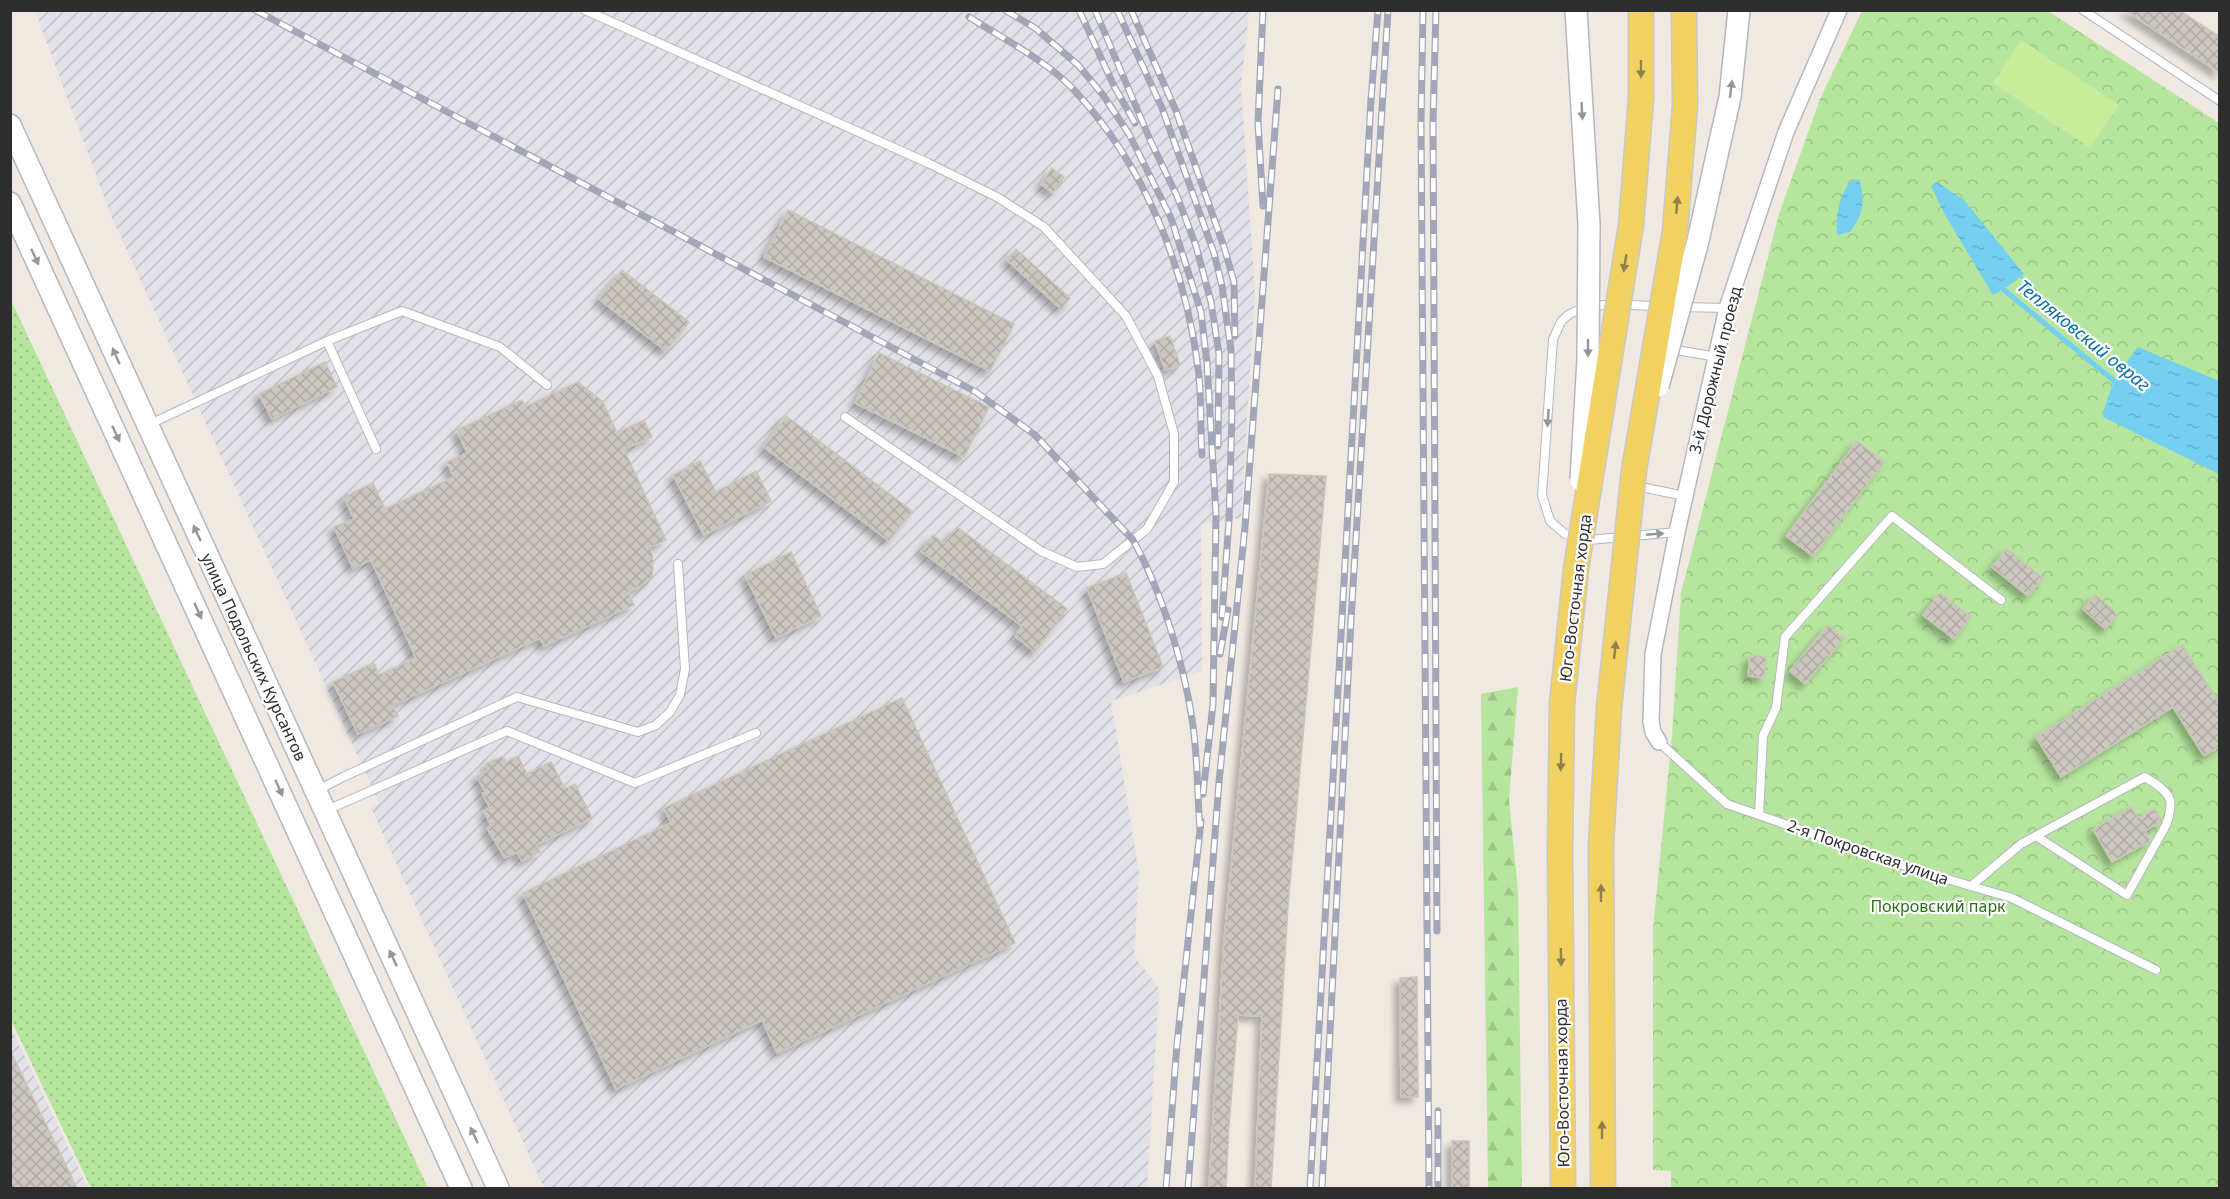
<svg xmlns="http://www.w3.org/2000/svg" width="2230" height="1199" font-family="'Noto Sans',sans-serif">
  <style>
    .industrial { fill: url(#industrial-furrows) }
    .grass { fill: url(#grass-dots) }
    .forest { fill: url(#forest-firs) }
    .park { fill: url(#park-crowns) }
    .pitch { fill: #c9ec9a }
    .water { fill: url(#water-ripples) }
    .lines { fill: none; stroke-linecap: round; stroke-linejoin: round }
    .stream { stroke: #75cff0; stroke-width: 5 }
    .building { fill: url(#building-cross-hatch); stroke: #cbc5ba; stroke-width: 1.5; filter: url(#shadow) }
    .lane-casing { stroke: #b4b7c1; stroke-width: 10 }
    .street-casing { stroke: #b4b7c1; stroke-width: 18 }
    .secondary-casing { stroke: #b4b7c1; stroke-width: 24 }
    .primary-casing { stroke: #c9c9c9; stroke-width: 27 }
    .lane { stroke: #fff; stroke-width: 8 }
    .street { stroke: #fff; stroke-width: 15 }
    .secondary { stroke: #fff; stroke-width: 21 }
    .primary { stroke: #f2d163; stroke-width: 24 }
    .rail-casing { stroke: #a3a6b8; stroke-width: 7 }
    .rail { stroke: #fff; stroke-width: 4.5; stroke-dasharray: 14; stroke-linecap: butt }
    .secondary-bridge-casing { stroke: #b4b7c1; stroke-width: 24; stroke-linecap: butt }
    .primary-bridge-casing { stroke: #c9c9c9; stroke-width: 27; stroke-linecap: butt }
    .secondary-bridge { stroke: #fff; stroke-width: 21 }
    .primary-bridge { stroke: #f2d163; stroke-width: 24 }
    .oneway { fill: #908048 }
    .oneway2 { fill: #969696 }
    .labels { text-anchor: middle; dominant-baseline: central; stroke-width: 4.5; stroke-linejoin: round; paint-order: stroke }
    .street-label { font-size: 16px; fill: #2e2e2e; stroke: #fff }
    .park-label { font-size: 16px; fill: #2c6e1b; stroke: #fff }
    .water-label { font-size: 18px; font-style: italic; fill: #0d6fa3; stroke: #fff }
  </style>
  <defs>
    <pattern id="industrial-furrows" width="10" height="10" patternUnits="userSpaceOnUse" patternTransform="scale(1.5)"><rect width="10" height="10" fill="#e3e1e8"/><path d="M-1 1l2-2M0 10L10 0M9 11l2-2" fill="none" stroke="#c3c1c7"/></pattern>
    <pattern id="grass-dots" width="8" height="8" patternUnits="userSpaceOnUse" patternTransform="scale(1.5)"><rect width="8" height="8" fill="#b6e59e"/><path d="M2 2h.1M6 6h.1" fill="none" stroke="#9dc588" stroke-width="1.8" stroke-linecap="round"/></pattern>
    <pattern id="forest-firs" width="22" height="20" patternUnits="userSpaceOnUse" patternTransform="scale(1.5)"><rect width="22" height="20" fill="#b6e59e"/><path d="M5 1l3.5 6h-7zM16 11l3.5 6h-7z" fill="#9dc588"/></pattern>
    <pattern id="park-crowns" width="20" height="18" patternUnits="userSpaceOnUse" patternTransform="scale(1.5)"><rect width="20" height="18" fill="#b6e59e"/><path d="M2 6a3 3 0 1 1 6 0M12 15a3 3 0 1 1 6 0" fill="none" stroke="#9dc588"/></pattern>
    <pattern id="water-ripples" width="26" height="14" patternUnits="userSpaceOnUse" patternTransform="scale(1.5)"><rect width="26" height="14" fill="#75cff0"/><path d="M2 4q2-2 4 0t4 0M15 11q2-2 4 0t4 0" fill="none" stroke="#66b2ce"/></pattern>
    <pattern id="building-cross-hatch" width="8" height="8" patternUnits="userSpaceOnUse" patternTransform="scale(1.5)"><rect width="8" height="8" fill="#cbc7bf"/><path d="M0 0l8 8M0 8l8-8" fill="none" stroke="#afaba4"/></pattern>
    <filter id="shadow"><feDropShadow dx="-5.5" dy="5.5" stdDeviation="3" flood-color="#0004"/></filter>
  </defs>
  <rect width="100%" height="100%" fill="#efe9e1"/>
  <path class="industrial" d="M35 11H1249L1241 85 1255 293 1241 518 1201 524 1202 671 1111 701 1139 873 1134 956 1159 989 1147 1188H544L371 808 379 804 367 776 112 218Z
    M11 1028 88 1188H11Z"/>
  <path class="grass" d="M10 298 372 1068 428 1188H91L11 1020Z"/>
  <path class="forest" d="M1518 687 1509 800 1518 891 1522 1188H1488L1481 694Z"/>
  <path class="park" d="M1862 11H2048L2219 123V1188H1671V1171L1653 1170V929L1672 736 1681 593 1779 214 1820 99Z"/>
  <path class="pitch" d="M2021 40 2119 105 2090 148 1993 83Z"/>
  <path class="water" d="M1859 179C1866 201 1863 214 1850 232L1837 235C1836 215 1838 199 1850 182Z
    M1937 182 1964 200 2024 274 2007 287 1993 295 1945 215 1931 186Z
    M2138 347 2219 381V474L2103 417C2107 390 2121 368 2138 347Z"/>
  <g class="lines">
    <path class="stream" d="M2001 285 2003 289 2119 385"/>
  </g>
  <path class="building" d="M2125 10H2179L2220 37V73Z
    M1052 168 1064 177 1053 193 1041 184Z
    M788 210 1014 324 990 371 764 257Z
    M1016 249 1070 298 1061 309 1007 260Z
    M622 270 689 322 666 351 599 299Z
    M1170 336 1180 365 1165 370 1155 341Z
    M879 353 989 407 964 457 855 403Z
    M325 362 337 387 272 419 259 394Z
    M578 382 603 402 617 433 644 420 652 437 624 449 666 540 651 547 653 562 652 577 640 586 628 592 634 605 544 646 540 638 393 705 398 716 358 734 333 682 374 663 379 675 416 658 371 560 353 568 334 527 354 519 344 497 373 483 385 509 454 477 447 462 467 453 457 430 522 400 525 407Z
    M786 416 912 511 889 541 764 447Z
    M1857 441 1884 462 1813 556 1786 536Z
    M700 461 716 492 756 471 771 501 704 535 673 475Z
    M1269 474 1326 476 1288 906 1271 1188H1255L1262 1016 1238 1015 1229 1125 1226 1188H1209L1224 942Z
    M957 527 1067 609 1035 652 1015 636 1022 626 921 551 933 535 944 543Z
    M2007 549 2043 578 2028 596 1992 567Z
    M791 552 821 616 776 638 745 575Z
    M1126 573 1163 667 1124 682 1087 588Z
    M1940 593 1971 617 1954 639 1923 615Z
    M2095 595 2118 614 2105 629 2083 609Z
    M1828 625 1844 638 1805 684 1790 671Z
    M2182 645 2220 704V746L2204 756 2173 707 2061 777 2036 737Z
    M1750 655 1766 657 1764 678 1748 676Z
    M902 698 1015 943 777 1053 762 1020 616 1089 523 893 671 823 664 808Z
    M503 756 506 762 518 756 527 774 551 762 565 789 575 784 592 818 536 845 540 852 522 861 517 852 505 858 487 828 491 826 484 811 490 808 482 793 485 792 477 776 489 770 486 764Z
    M2131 807 2138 818 2155 809 2161 820V822L2145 831 2150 841 2112 862 2093 829Z
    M1417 977 1418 1097H1401L1400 978Z
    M10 1050 77 1188H16L10 1177Z
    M1452 1141H1469V1188H1452Z"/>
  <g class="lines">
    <g class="lane-casing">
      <path id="lane" d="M585 10 928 163 997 197 1044 227 1126 316 1158 376 1174 434V482L1147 529 1103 564 1077 567 1041 551 845 417
        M2083 10 2220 101
        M1659 306C1633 306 1579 298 1561 322 1558 327 1556 334 1553 339L1542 495 1550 521 1565 534 1589 540 1677 532
        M1680 307 1727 308
        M327 341 376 449
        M1671 349 1717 357
        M148 425 327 341 402 311 500 347 547 385
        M1636 486 1685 496
        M1659 742 1727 804 1923 872 2012 898 2156 970
        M318 790 343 777 517 697 638 732 656 725 670 712 680 695 685 669 678 564
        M327 810 507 731 635 783 756 733
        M1759 815 1763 736 1776 708 1785 637 1892 516 2001 600
        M1971 886 2021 844 2145 777C2168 792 2177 796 2166 825L2127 895 2036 836"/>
    </g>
    <g class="street-casing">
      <path id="street" d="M1659 742 1653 732 1651 722 1653 654 1677 532 1727 308 1786 132 1839 10"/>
    </g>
    <g class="secondary-casing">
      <path id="secondary" d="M10 125 498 1188
        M1719 146 1730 97 1739 10
        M10 203 461 1188"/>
    </g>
    <g class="primary-casing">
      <path id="primary" d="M1563 1188 1560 852 1562 704 1576 569
        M1603 1188 1601 845 1609 708"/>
    </g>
    <use href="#lane" class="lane"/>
    <use href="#street" class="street"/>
    <use href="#secondary" class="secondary"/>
    <use href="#primary" class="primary"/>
    <g class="rail-casing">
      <path id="rail" d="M255 10 976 392 1035 435 1133 540C1162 592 1183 661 1192 719 1198 755 1197 793 1200 830
        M1005 10 1035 28 1078 65 1103 95 1129 134 1171 218 1201 312 1207 363 1216 515 1213 704 1203 794
        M1079 10 1114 86 1135 123
        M1095 10 1151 142 1177 196 1196 246 1211 302 1219 354 1218 446
        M1117 10 1162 108 1214 253 1222 286 1231 350 1232 414 1229 520 1222 617
        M1131 10 1176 111 1224 247 1234 282 1235 336
        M1263 10 1258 123 1263 206
        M1423 10 1421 124 1429 1188
        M1436 10 1433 122 1437 931
        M969 17C1002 38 1047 61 1074 90 1145 166 1185 266 1198 368 1202 397 1200 427 1202 455
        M1220 654 1228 610
        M1438 1111V1188
        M1166 1188 1177 1044 1201 821
        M1188 1188 1219 782 1245 527 1278 89
        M1310 1188 1371 100 1378 10
        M1322 1188 1351 620 1388 10"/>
    </g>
    <use href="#rail" class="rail"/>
    <g class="secondary-bridge-casing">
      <path id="secondary-bridge" d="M1576 10 1589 224 1588 359 1581 480
        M1658 386 1697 245 1719 146"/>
    </g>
    <g class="primary-bridge-casing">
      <path id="primary-bridge" d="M1576 569 1631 225 1641 98V10
        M1609 708 1634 470 1675 231 1685 106 1684 10"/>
    </g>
    <use href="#secondary-bridge" class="secondary-bridge"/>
    <use href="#primary-bridge" class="primary-bridge"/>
  </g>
  <defs><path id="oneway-solid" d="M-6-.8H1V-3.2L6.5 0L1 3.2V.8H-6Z" transform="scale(1.5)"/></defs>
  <g class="oneway">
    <use href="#oneway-solid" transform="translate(1641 69) rotate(90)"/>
    <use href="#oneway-solid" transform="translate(1677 205) rotate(-85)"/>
    <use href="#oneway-solid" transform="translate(1625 263) rotate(99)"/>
    <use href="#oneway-solid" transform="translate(1615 650) rotate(-84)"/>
    <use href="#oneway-solid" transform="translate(1561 762) rotate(91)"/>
    <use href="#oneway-solid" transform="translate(1601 893) rotate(-90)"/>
    <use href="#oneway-solid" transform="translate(1561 957) rotate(89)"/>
    <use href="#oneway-solid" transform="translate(1602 1130) rotate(-90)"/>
  </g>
  <g class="oneway2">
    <use href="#oneway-solid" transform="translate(1731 89) rotate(-83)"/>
    <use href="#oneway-solid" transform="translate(1582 111) rotate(87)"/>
    <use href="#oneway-solid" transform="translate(35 257) rotate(65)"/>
    <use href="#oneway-solid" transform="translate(1588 348) rotate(90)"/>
    <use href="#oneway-solid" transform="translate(116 356) rotate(-114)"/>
    <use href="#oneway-solid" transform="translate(1548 418) rotate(94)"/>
    <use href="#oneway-solid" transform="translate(116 434) rotate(65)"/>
    <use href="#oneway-solid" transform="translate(197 533) rotate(-115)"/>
    <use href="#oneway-solid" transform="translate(1655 534) rotate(-5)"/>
    <use href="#oneway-solid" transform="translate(198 611) rotate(65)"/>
    <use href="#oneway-solid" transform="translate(279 788) rotate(66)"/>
    <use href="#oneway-solid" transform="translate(393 958) rotate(-115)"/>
    <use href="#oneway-solid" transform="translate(474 1135) rotate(-115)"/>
  </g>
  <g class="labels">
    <g class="street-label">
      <text transform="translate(1715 370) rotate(-76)">3-й Дорожный проезд</text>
      <text transform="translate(1575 598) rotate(-83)">Юго-Восточная хорда</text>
      <text transform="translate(254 657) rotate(65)">улица Подольских Курсантов</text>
      <text transform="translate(1868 852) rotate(19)">2-я Покровская улица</text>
      <text transform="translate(1562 1083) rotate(-91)">Юго-Восточная хорда</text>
    </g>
    <g class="park-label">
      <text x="1938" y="906">Покровский парк</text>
    </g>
    <g class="water-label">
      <text transform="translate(2084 335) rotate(39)">Тепляковский овраг</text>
    </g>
  </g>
  <rect width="2230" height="1199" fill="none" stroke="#2e2e2e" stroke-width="24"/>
</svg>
